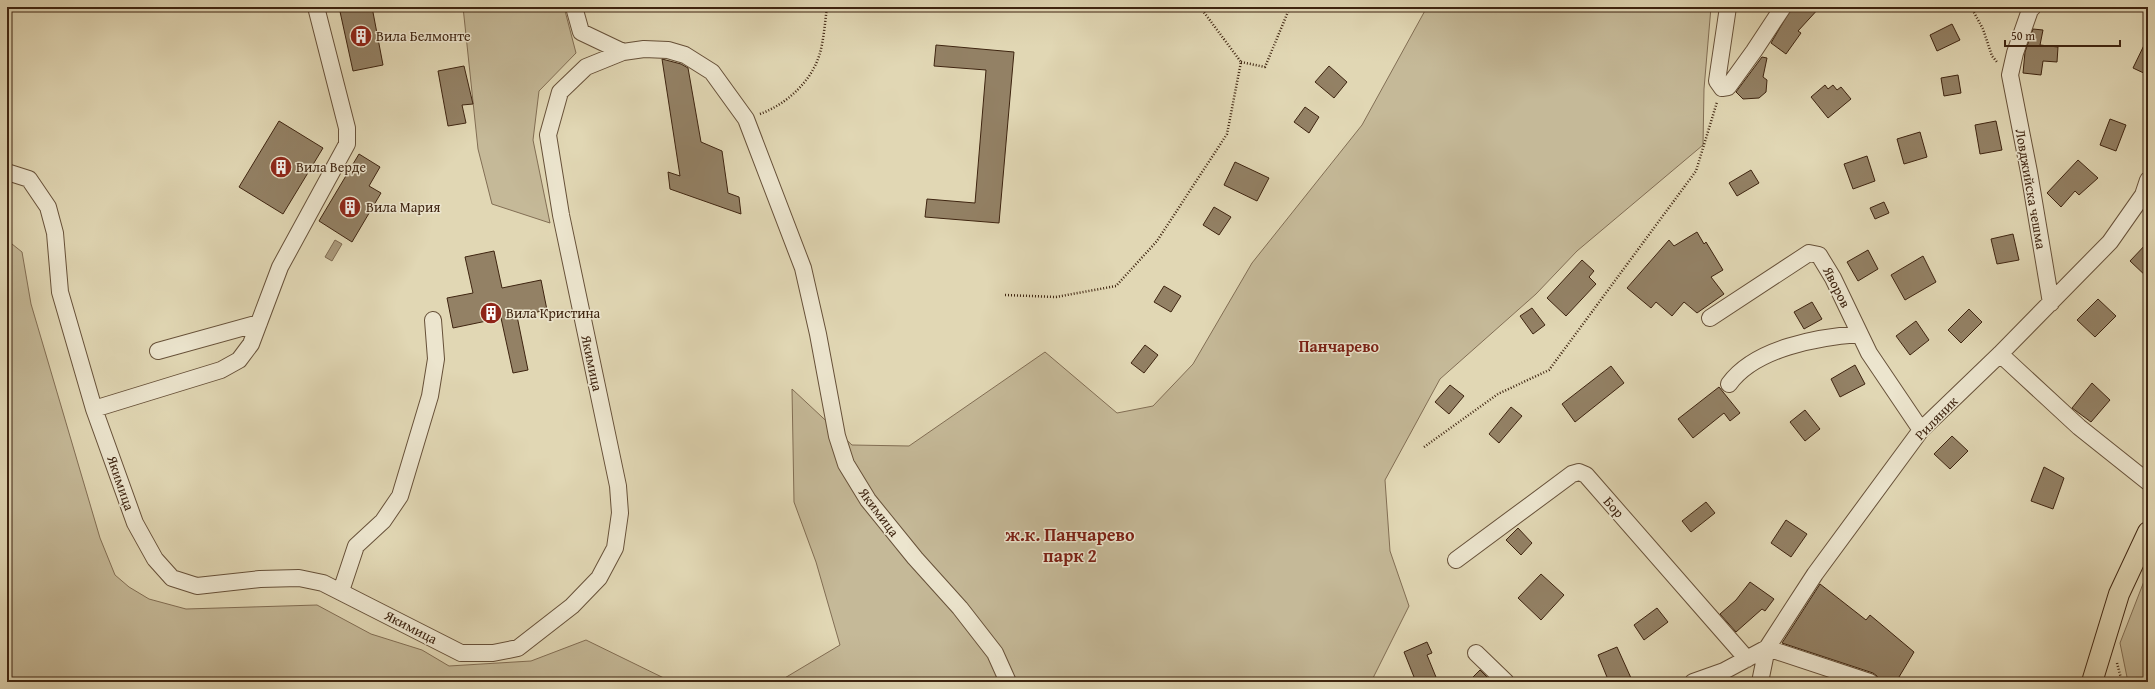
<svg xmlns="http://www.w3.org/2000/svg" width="2155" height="689" font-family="'Gentium Book Plus',serif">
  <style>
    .green { fill: #c5b998; stroke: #826e54 }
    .water { fill: #aa9a7c; stroke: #7f6b51 }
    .building { fill: #938165; stroke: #3e2410 }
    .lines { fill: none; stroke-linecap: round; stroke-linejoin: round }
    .minor-casing { stroke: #675139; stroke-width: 18 }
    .major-casing { stroke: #3e2410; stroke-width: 22 }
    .path { stroke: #3e2410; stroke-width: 2.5; stroke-dasharray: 1 2; stroke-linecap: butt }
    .minor { stroke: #ece5ce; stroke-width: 16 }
    .major { stroke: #e1d7b4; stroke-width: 20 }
    .labels { text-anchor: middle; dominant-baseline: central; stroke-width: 3; stroke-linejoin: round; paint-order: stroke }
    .poi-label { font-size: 14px; fill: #3e2410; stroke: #ece5ce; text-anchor: start }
    .street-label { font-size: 14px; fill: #3e2410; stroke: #ece5ce }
    .quarter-label { font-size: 16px; font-weight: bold; fill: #7a1f14; stroke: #ece5ce }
    .district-label { font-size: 18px; font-weight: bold; fill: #7a1f14; stroke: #ece5ce }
  </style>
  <rect width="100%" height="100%" fill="#e1d7b4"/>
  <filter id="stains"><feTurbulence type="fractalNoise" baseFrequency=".005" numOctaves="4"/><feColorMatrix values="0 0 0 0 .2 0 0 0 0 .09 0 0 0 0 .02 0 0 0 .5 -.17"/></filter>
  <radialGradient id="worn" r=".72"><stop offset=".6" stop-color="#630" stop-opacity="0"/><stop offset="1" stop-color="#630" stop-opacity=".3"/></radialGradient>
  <path class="green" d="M463 7H564L576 53 539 91 533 140 550 223 492 204 478 149Z
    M1427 7H1711L1704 89 1703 145 1577 251 1536 294 1440 379 1385 480 1390 551 1409 606 1373 678 1230 682H778L840 645 816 562 794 502 792 389 852 445 909 446 1045 352 1117 413 1153 406 1193 364 1252 263 1362 125Z
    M7 240 22 252 31 304 100 538 115 575 129 587 149 599 186 609 317 605 371 634 422 650 449 666 531 661 586 640 672 682H7Z
    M2148 571V682H2128L2120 643Z"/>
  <path class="water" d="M335 240 342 244 332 261 325 257Z"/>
  <path class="building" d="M339 7H372L383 65 353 71Z
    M1792 7H1820L1798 31 1801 33 1786 54 1771 43Z
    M1952 24 1960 40 1937 51 1930 35Z
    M2033 29 2043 30 2040 45 2058 47 2057 62 2043 61 2041 75 2023 73 2025 52Z
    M2148 37V75L2133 68Z
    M936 45 1014 52 999 223 925 217 927 199 975 203 986 70 934 66Z
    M1762 57 1767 58 1763 77 1767 80 1766 92 1759 98 1743 99 1736 92Z
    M662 59 681 64 688 68 701 142 722 151 728 193 739 197 741 214 670 189 668 172 680 176Z
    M464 66 473 104 462 105 466 123 448 126 438 71Z
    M1329 66 1347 82 1334 98 1315 82Z
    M1958 75 1961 93 1944 96 1941 78Z
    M1825 85 1828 89 1833 85 1837 90 1841 87 1851 99 1828 118 1811 97Z
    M1305 107 1319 117 1309 133 1294 122Z
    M2110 119 2126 125 2116 151 2100 145Z
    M279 121 323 148 283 214 239 187Z
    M1996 121 2002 150 1980 154 1975 125Z
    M1920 132 1927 157 1904 164 1897 139Z
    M359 154 380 167 369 186 381 193 352 242 319 221Z
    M1867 156 1875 181 1853 189 1844 164Z
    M2078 160 2098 178 2079 195 2075 191 2061 207 2047 193Z
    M1235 162 1269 178 1257 201 1224 185Z
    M1751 170 1759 183 1737 196 1729 183Z
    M1884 202 1889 213 1875 219 1870 208Z
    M1214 207 1231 217 1219 235 1203 225Z
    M1697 232 1704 244 1706 242 1723 270 1711 277 1724 294 1697 313 1684 302 1672 316 1656 302 1651 308 1627 288 1669 240 1674 246Z
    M2013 234 2019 260 1997 264 1991 239Z
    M2148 242V278L2130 261Z
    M1868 250 1878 269 1858 281 1847 262Z
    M494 251 502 288 541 280 547 310 517 316 528 370 513 373 501 318 453 328 447 298 473 293 465 257Z
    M1923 256 1936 282 1905 300 1891 275Z
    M1582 260 1594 271 1589 277 1596 284 1566 316 1547 298Z
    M1164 286 1181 296 1171 312 1154 302Z
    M2098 299 2116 316 2095 337 2077 320Z
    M1812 302 1822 319 1804 329 1794 312Z
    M1532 308 1545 325 1533 334 1520 316Z
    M1969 309 1982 322 1961 343 1948 330Z
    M1916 321 1929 340 1910 355 1896 336Z
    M1145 345 1158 355 1144 373 1131 363Z
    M1855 365 1865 384 1840 397 1831 379Z
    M1611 366 1624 383 1575 422 1562 404Z
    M2092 383 2110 400 2091 422 2072 408Z
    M1450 385 1464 396 1449 414 1435 402Z
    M1719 387 1740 413 1730 421 1724 413 1693 438 1678 419Z
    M1511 407 1522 416 1499 443 1489 434Z
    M1805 410 1820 429 1805 441 1790 422Z
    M1952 436 1968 451 1950 469 1934 454Z
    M2044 467 2064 478 2053 509 2031 501Z
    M1706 502 1715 513 1691 532 1682 521Z
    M1786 520 1807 534 1791 557 1771 543Z
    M1518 528 1532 543 1521 555 1506 540Z
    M1541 574 1564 595 1541 620 1518 598Z
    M1750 582 1774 599 1765 611 1762 609 1736 632 1720 614 1736 600Z
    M1820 584 1866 620 1870 615 1914 652 1896 682 1879 681 1877 676 1873 673 1782 643Z
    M1657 608 1668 622 1644 640 1634 625Z
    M1427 642 1432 653 1427 655 1438 682H1416L1404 652Z
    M1617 647 1631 678 1622 682H1609L1598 655Z
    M1480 670 1492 682H1468Z"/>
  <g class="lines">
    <g class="minor-casing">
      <path id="minor" d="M574 7 581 32 623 52
        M1728 7 1717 81 1722 88 1728 87 1754 51 1783 7
        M2033 7 2030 10 2015 53 2010 75 2029 172 2051 303
        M7 172 29 179 48 207 55 233 60 292 94 409 135 523 155 559 172 578 197 586 260 579 299 578 323 583 461 653H493L518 648 572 606 599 578 615 548 620 513 618 486 561 215 548 135 560 92 586 67 623 52 644 49 668 50 685 55 712 72 746 119 803 268 818 334 837 436 846 464 868 500 915 558 960 608 995 653 1008 682
        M1710 318 1809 253 1819 255 1833 278 1869 353 1921 430
        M158 351 259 323
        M2000 354 2079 427 2148 482
        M1729 384C1755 348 1818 337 1860 334
        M94 409 221 370 239 360 251 344 280 267 347 144V128L316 7
        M1456 560 1572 474 1579 472 1586 475 1747 659
        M341 591 356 546 383 521 400 496 430 396 436 359 433 320
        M1476 653 1506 682
        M1693 682 1724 671 1767 648 1870 682
        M1760 682 1767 648 1815 574 1921 430 2000 354 2110 242 2143 195 2148 180"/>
    </g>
    <g class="major-casing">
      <path id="major" d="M2092 682 2119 594 2148 532"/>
    </g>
    <path class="path" d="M1971 7 1983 29 1992 56 1997 62
      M1241 62 1265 67 1290 7
      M760 114C787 104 812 81 820 53 824 38 825 22 827 7
      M1005 295 1056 297 1116 286 1157 241 1227 134 1241 62 1200 7
      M1424 447 1498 394 1549 370 1696 171 1717 102
      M2117 663 2122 682"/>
    <use href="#minor" class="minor"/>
    <use href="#major" class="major"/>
  </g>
  <defs>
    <g id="building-disc" transform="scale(1.15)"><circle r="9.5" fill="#8f2418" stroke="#ece5ce"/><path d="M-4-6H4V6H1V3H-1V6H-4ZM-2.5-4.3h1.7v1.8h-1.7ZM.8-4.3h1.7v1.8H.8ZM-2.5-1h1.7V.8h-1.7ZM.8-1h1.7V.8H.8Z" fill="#fff"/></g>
  </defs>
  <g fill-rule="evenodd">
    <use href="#building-disc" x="361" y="36"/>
    <use href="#building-disc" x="281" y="167"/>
    <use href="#building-disc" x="350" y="207"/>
    <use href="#building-disc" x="491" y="313"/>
  </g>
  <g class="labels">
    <g class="poi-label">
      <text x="376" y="36">Вила Белмонте</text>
      <text x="296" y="167">Вила Верде</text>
      <text x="366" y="207">Вила Мария</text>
      <text x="506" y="313">Вила Кристина</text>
    </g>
    <g class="street-label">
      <text transform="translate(2031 189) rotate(80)">Ловджийска чешма</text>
      <text transform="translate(1837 287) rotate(63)">Яворов</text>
      <text transform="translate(592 363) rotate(78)">Якимица</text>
      <text transform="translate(1936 418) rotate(-46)">Риляник</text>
      <text transform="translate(121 483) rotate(71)">Якимица</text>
      <text transform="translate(1614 507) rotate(49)">Бор</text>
      <text transform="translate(879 512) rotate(53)">Якимица</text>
      <text transform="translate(411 627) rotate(27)">Якимица</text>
    </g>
    <g class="quarter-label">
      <text x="1339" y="346">Панчарево</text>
    </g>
    <g class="district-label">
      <text x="1070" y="534">ж.к. Панчарево<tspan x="1070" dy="21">парк 2</tspan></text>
    </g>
  </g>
  <rect width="2155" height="689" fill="none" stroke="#e1d7b4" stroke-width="24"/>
  <rect x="8" y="8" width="2139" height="673" fill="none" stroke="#3e2410" stroke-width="2"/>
  <rect x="12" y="12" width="2131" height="665" fill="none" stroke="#3e2410"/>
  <path d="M2005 40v6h115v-6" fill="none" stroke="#3e2410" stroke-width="2"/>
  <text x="2011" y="40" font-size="12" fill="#3e2410" stroke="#ece5ce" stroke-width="3" paint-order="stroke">50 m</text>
  <rect width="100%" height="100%" filter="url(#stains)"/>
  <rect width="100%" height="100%" fill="url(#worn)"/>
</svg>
